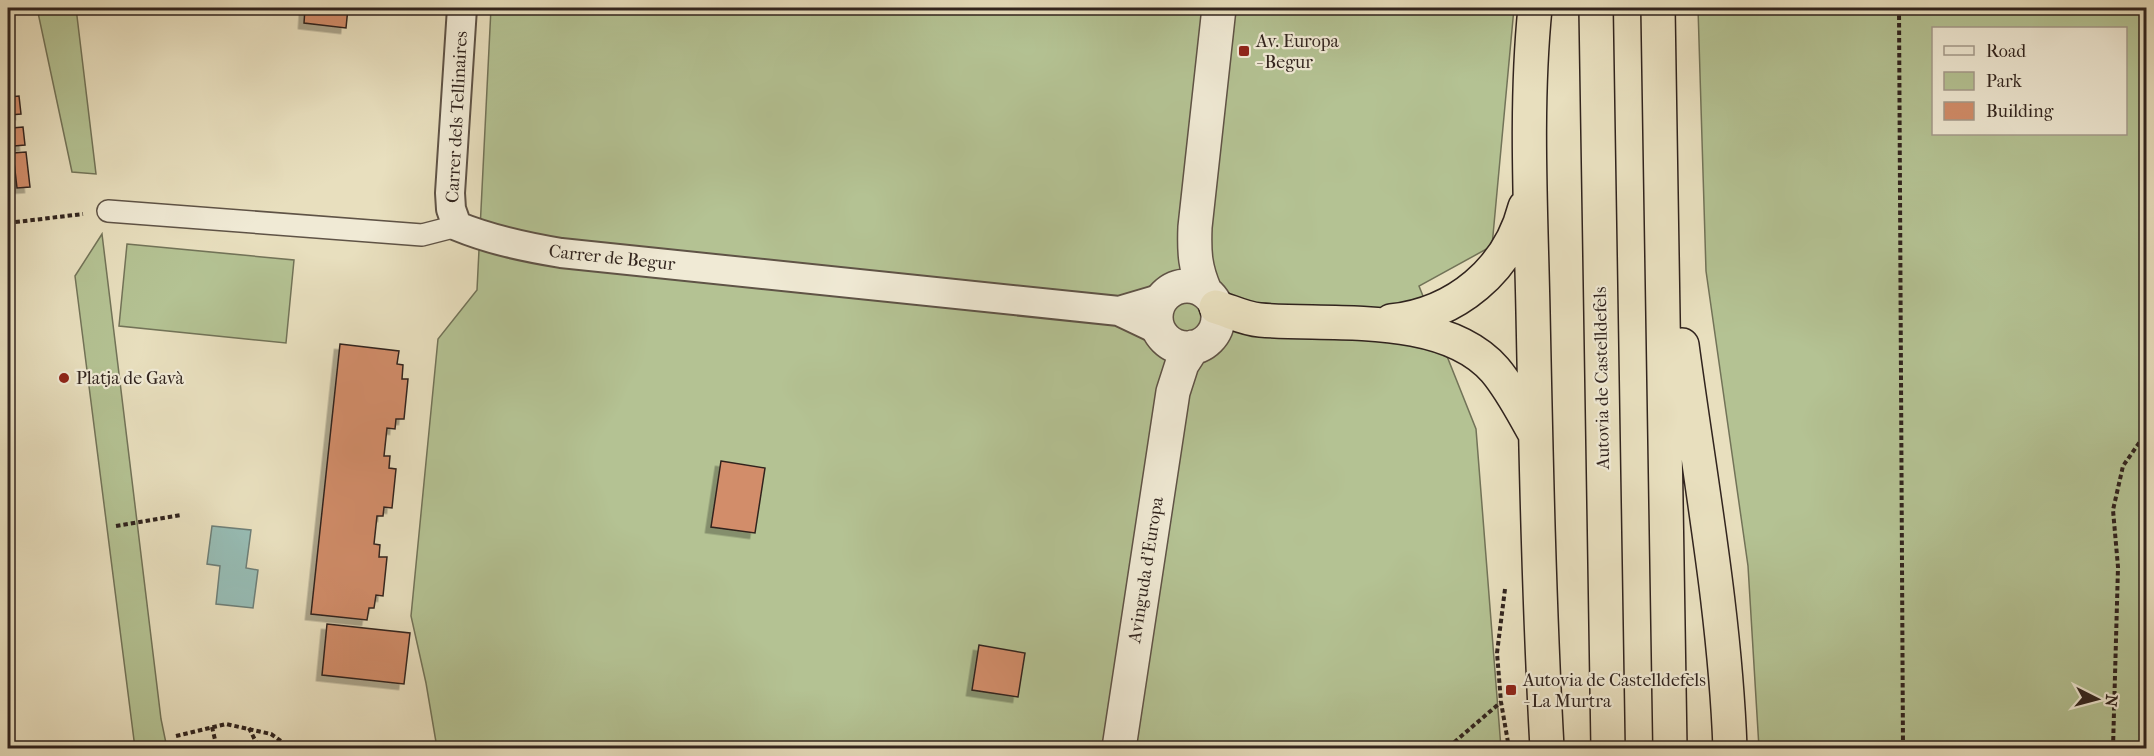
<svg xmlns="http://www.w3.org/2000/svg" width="2154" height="756" font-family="'IM FELL French Canon',serif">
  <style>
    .green { fill: #b4c293; stroke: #727358; stroke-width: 1.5; fill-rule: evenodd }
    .water { fill: #97bcb4; stroke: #6e7f78; stroke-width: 1.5 }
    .building { fill: #d28d6a; stroke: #31241e; stroke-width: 1.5; filter: url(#shadow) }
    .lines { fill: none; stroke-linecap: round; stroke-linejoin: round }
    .pedestrian-casing { stroke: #5f5346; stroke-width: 24 }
    .minor-casing { stroke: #5f5346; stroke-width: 32 }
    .tertiary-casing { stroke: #5f5346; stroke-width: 36 }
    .trunk-casing { stroke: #31241e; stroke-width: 36 }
    .path { stroke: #31241e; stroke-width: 4; stroke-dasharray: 4.5 3; stroke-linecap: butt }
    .pedestrian { stroke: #f0ead5; stroke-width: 21 }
    .minor { stroke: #f0ead5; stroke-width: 28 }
    .tertiary { stroke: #f0ead5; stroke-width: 33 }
    .trunk { stroke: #e8dfbe; stroke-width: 33 }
    .poi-dot { fill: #8f2418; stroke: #f0ead5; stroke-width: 2 }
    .labels { text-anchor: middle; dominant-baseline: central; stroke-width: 4.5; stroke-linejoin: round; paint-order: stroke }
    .poi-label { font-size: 18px; fill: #31241e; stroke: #f0ead5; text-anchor: start }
    .street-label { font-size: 18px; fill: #31241e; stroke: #f0ead5 }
  </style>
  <defs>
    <filter id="shadow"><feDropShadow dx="-5.5" dy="5.5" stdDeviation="0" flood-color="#0004"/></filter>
  </defs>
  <rect width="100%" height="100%" fill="#e8dfbe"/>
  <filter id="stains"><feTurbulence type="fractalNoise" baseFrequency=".00333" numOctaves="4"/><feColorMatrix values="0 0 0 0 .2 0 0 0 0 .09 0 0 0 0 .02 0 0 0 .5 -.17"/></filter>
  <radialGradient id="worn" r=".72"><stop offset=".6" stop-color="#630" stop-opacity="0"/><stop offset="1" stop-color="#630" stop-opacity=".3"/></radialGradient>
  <path class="green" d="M37 8H76L96 174 72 172Z
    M491 8H1514L1492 246 1419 286 1476 429 1501 748H437L426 683 411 616 438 339 477 290Z
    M1698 8H2146V748H1759L1748 566 1706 271ZM2126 28V134H1934V28Z
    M102 234 161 719 167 748H135L75 276Z
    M127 244 294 260 286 343 119 326Z"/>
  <path class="water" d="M212 526 251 530 246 568 258 570 253 608 216 604 220 566 207 564Z"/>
  <path class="building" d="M305 8H348L346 28 304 23Z
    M19 96 21 114 10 115 9 97Z
    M23 127 25 145 14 146 12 128Z
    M8 149 12 195 8 196Z
    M26 152 30 187 17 188 13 153Z
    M340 344 399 351 397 364 403 365 402 379H408L404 419H396L395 429 387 428 384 456H390L389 468 396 469 392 508 384 507 383 516H377L374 544 380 545 379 557H387L383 596 376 595 374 608H369L367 620 311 614Z
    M721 461 765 468 755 533 711 527Z
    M327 624 410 633 404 684 322 675Z
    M979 645 1025 653 1018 697 972 690Z"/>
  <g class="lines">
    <g class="pedestrian-casing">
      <path id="pedestrian" d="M108 211 422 235 457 226"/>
    </g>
    <g class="minor-casing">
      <path id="minor" d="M462 8 450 193 451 209 457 226C491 240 525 247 561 253L1119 311 1159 330
        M1119 311 1163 298"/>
    </g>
    <g class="tertiary-casing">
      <path id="tertiary" d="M1156 317a31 31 0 1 1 62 0a31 31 0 1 1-62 0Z
        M1205 291C1195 268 1194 253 1195 227L1219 8
        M1119 748 1173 392 1182 364 1193 347"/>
    </g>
    <g class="trunk-casing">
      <path id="trunk" d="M1535 8C1525 108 1531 211 1533 312 1536 457 1539 603 1547 748
        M1596 8 1608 748
        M1658 8 1670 748
        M1216 307C1230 311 1245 319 1260 320 1329 326 1444 311 1495 370 1511 389 1522 411 1534 432
        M1391 321C1456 314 1509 270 1525 207
        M1682 345C1700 479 1725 613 1730 748"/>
    </g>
    <path class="path" d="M1899 8 1903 748
      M8 223 83 214
      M116 526 181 515
      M1505 589 1497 653 1501 702 1509 748
      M212 727 217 748
      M249 728 259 748
      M176 736 226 724 271 734 291 748
      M1450 748 1451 745 1501 702
      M2113 748 2118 567 2113 510 2123 466 2146 433"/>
    <use href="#pedestrian" class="pedestrian"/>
    <use href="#minor" class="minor"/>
    <use href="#tertiary" class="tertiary"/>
    <use href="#trunk" class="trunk"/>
  </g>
  <g class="poi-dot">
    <rect x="1238" y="45" width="12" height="12" rx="3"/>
    <circle cx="64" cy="378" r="6"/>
    <rect x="1505" y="684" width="12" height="12" rx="3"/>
  </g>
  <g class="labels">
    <g class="poi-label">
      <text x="1256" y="41">Av. Europa<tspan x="1256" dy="21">- Begur</tspan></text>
      <text x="76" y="378">Platja de Gavà</text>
      <text x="1523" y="680">Autovia de Castelldefels<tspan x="1523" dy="21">- La Murtra</tspan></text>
    </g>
    <g class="street-label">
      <text transform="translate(457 117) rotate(-87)">Carrer dels Tellinaires</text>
      <text transform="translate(612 258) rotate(6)">Carrer de Begur</text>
      <text transform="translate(1602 378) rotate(-91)">Autovia de Castelldefels</text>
      <text transform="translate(1146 570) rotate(-81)">Avinguda d'Europa</text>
    </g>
  </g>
  <rect width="2154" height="756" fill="none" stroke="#e8dfbe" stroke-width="30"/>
  <rect x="9" y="9" width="2136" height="738" fill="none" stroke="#31241e" stroke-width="3"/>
  <rect x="15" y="15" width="2124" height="726" fill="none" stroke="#31241e" stroke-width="1.5"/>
  <rect x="1932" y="27" width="195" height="108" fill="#f0ead5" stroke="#a49b8c" stroke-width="1.5"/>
  <rect x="1944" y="46" width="30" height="9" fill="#f0ead5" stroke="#a49b8c" stroke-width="1.5"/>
  <text x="1986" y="57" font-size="18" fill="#31241e">Road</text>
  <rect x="1944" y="72" width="30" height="18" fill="#b4c293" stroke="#a49b8c" stroke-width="1.5"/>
  <text x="1986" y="87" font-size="18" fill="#31241e">Park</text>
  <rect x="1944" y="102" width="30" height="18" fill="#d28d6a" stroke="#a49b8c" stroke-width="1.5"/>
  <text x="1986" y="117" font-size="18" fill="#31241e">Building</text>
  <g transform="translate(2097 699) rotate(96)" stroke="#f0ead5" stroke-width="4.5" paint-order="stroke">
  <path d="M0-4.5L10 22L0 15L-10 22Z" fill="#31241e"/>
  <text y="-9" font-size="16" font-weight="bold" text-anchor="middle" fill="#31241e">N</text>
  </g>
  <rect width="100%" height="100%" filter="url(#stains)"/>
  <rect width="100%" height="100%" fill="url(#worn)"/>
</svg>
